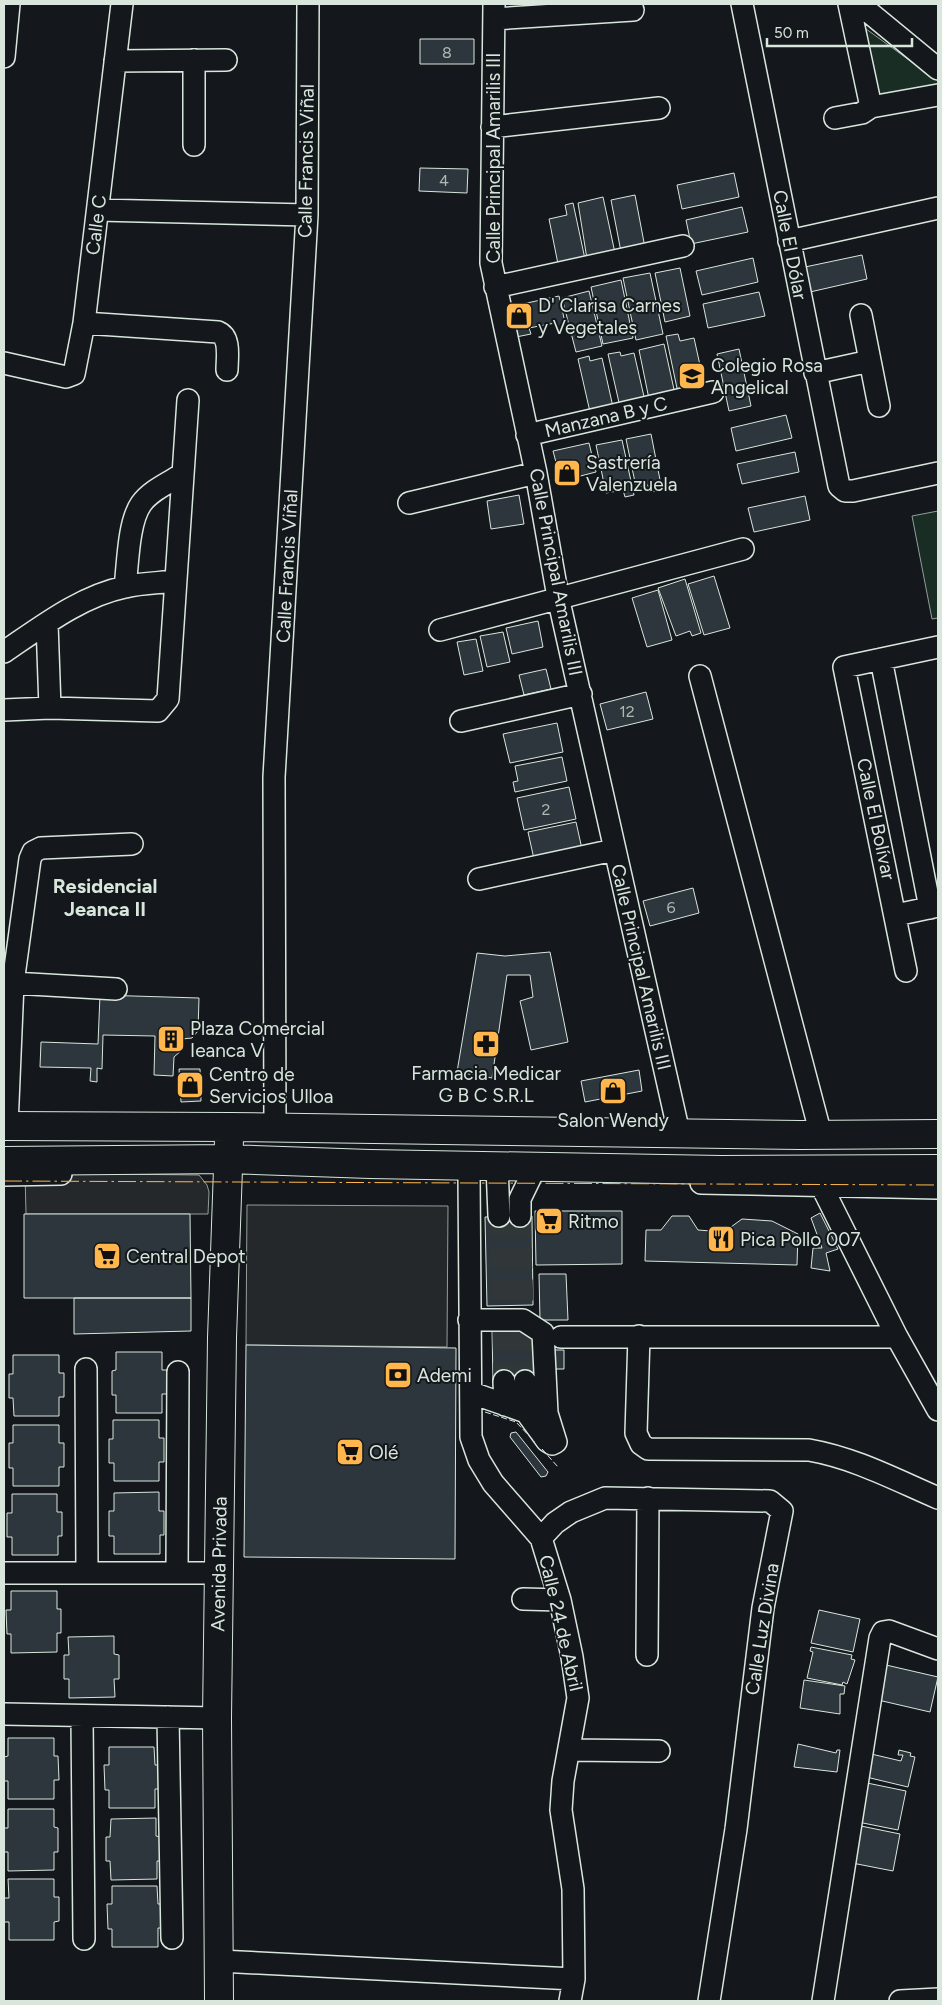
<svg xmlns="http://www.w3.org/2000/svg" width="942" height="2005" font-family="Figtree,sans-serif">
  <style>
    .green { fill: #1a2d24; stroke: #939e99 }
    .parking { fill: #24282b; stroke: #939e99 }
    .building { fill: #2c363c; stroke: #d8e6dc }
    .lines { fill: none; stroke-linecap: round; stroke-linejoin: round }
    .minor-tunnel { stroke: #313739; stroke-width: 21; stroke-dasharray: 21 11; stroke-linecap: butt }
    .minor-casing { stroke: #d8e6dc; stroke-width: 24 }
    .major-casing { stroke: #d8e6dc; stroke-width: 30 }
    .minor { stroke: #14181c; stroke-width: 21 }
    .major { stroke: #14181c; stroke-width: 28 }
    .fence { stroke: #d8e6dc; stroke-width: 1; stroke-dasharray: 6 2.5; stroke-linecap: butt }
    .power { stroke: #ffb74d; stroke-width: 1; stroke-dasharray: 18 4 2.5 4; stroke-linecap: butt }
    .labels { text-anchor: middle; dominant-baseline: central; stroke-width: 4; stroke-linejoin: round; paint-order: stroke }
    .number-label { font-size: 16px; fill: #adbab4 }
    .street-label { font-size: 19px; fill: #d8e6dc; stroke: #14181c }
    .poi-label { font-size: 19px; fill: #d8e6dc; stroke: #14181c; text-anchor: start }
    .neighbourhood-label { font-size: 20px; font-weight: bold; fill: #d8e6dc; stroke: #14181c }
  </style>
  <rect width="100%" height="100%" fill="#14181c"/>
  <path class="green" d="M862 26 938 81V84L878 96Z
    M938 511V618L932 619 912 516Z"/>
  <path class="parking" d="M25 1173 199 1175 207 1185 209 1192 208 1214H26Z
    M247 1205 448 1206 447 1347 246 1345Z"/>
  <path class="building" d="M420 39H474V64H420Z
    M420 168 468 169 467 193 419 191Z
    M734 173 739 197 682 209 677 185Z
    M635 195 646 253 622 257 611 200Z
    M603 197 615 253 587 259 578 203Z
    M573 203 585 259 558 264 549 219 567 215 565 205Z
    M742 207 748 232 691 244 686 220Z
    M862 255 867 279 810 292 805 267Z
    M753 258 758 282 702 295 696 271Z
    M680 268 690 316 665 322 655 273Z
    M650 273 663 334 636 340 623 278Z
    M621 280 633 338 603 344 591 287Z
    M589 291 602 346 576 352 562 298Z
    M759 292 765 316 708 328 703 304Z
    M559 296 566 327 557 329 555 323 529 328 531 334 511 338 504 308Z
    M678 334 680 341 694 338 705 388 678 393 666 336Z
    M664 344 675 394 649 399 639 350Z
    M739 349 751 406 729 411 717 354Z
    M620 352 621 356 634 353 645 401 620 407 608 354Z
    M589 356 590 361 602 358 613 407 590 412 578 359Z
    M786 415 792 438 736 451 731 428Z
    M651 434 662 490 649 492 648 485 636 487 626 439Z
    M622 440 634 495 625 497 623 490 606 493 596 445Z
    M589 443 596 472 561 481 553 451Z
    M795 452 799 472 742 484 737 464Z
    M519 495 524 524 491 529 487 501Z
    M805 496 810 520 754 532 748 508Z
    M714 576 730 628 704 635 688 584Z
    M685 579 701 633 692 636 690 631 676 636 658 588Z
    M658 590 672 640 647 647 632 598Z
    M538 621 543 647 512 654 506 628Z
    M503 632 510 662 487 667 480 636Z
    M476 639 483 671 464 675 457 642Z
    M546 669 551 689 524 695 519 675Z
    M646 692 653 719 607 730 600 704Z
    M557 723 563 752 510 763 503 734Z
    M562 757 567 781 515 792 513 782 518 781 515 766Z
    M569 787 576 819 524 830 517 798Z
    M576 822 582 849 534 859 528 832Z
    M693 888 699 913 650 926 643 901Z
    M550 952 568 1042 531 1050 520 1001 533 997 530 975H507L492 1078 457 1072 477 953 505 956Z
    M100 995 199 998 198 1031 192 1038 182 1039 183 1049 174 1057 173 1076 154 1075 155 1036 103 1035 102 1069 97 1068V1082L90 1081 91 1068 40 1067 41 1042 98 1044Z
    M179 1069H200L201 1101 181 1102Z
    M639 1070 642 1091 585 1102 581 1081Z
    M535 1211H622V1264L536 1265Z
    M820 1213 838 1249 826 1253 830 1271 811 1268 813 1248H822L811 1218Z
    M24 1214H190L191 1298H24Z
    M532 1216 533 1305 487 1306 485 1217Z
    M672 1216H689L698 1230 724 1232 742 1219 772 1221 798 1234 797 1265 645 1261 646 1230H661Z
    M539 1274H566L568 1320H540Z
    M74 1298H191V1331L74 1334Z
    M535 1329 536 1381H493L492 1330Z
    M246 1345 456 1348 455 1559 244 1557Z
    M551 1350H564V1369H551Z
    M116 1352H162V1370H167V1394H162V1413H116V1395H112V1371L116 1370Z
    M13 1355H59V1373H64V1397H59V1416H14L13 1398H9V1374H13Z
    M113 1420H159V1438H164V1462H159V1481H114V1463H109V1439H113Z
    M13 1425H59V1443H64V1467H59V1486H13V1468H9V1443H13Z
    M516 1432 548 1472 546 1476 541 1477 510 1437 511 1433Z
    M159 1492V1511H164V1535H160V1554H114V1536H109V1511H114V1493Z
    M12 1494H57V1512H62V1536H58V1555H12V1537H7V1513H12Z
    M11 1591H57V1609H61V1633H57V1652L11 1653V1634H7L6 1610H11Z
    M819 1610 860 1619 853 1652 811 1643Z
    M114 1636V1654L119 1655V1679H114L115 1697 69 1698V1679H64V1655H69L68 1637Z
    M811 1647 852 1655 851 1659 855 1660 847 1684 843 1682 842 1685 807 1678 813 1652 810 1651Z
    M886 1665 938 1677 930 1712 878 1700Z
    M804 1680 845 1686 844 1694H840V1714L800 1708Z
    M8 1738H54V1756H58L59 1780H54V1799H8V1781H4V1757L8 1756Z
    M798 1744 836 1753 837 1750H840L837 1772 794 1767Z
    M109 1747H154L155 1765H159V1789H155V1808H109V1790H105L104 1765H109Z
    M899 1750 911 1753 910 1756 915 1757 908 1787 862 1776 867 1753 901 1761 903 1755H898Z
    M867 1783 906 1791 898 1830 858 1822Z
    M8 1809H54V1827L58 1828V1852H54V1870L8 1871V1852H4V1828H8Z
    M156 1818V1836L161 1837V1861H157V1879L111 1880 110 1861H106V1837H110L111 1819Z
    M856 1825 900 1834 893 1871 847 1862Z
    M8 1879H54V1897H59V1921L54 1922V1940H9V1922H4V1898H9Z
    M112 1886H157L158 1904H162V1928H158V1947H112V1929H108L107 1904H112Z"/>
  <g class="lines">
    <path class="minor-tunnel" d="M499 1216 502 1305
      M520 1216 523 1305
      M503 1330 504 1381
      M524 1330 525 1381"/>
    <g class="minor-casing">
      <path id="minor" d="M494 4 491 263 536 473 558 597 679 1133
        M742 4 839 486 845 491H853L938 473
        M849 4 871 107 938 95
        M859 4 938 69
        M494 19 633 10
        M4 57 9 4
        M115 61 226 60
        M835 118 862 113 871 107
        M492 127 659 108
        M194 145V60
        M98 210 307 215
        M789 241 938 208
        M495 287 683 246
        M861 315 879 406
        M84 323 218 332C231 337 227 358 227 370
        M4 363 66 377 74 374 84 323 122 4
        M815 373 870 361
        M527 435 713 392
        M409 503 536 473
        M125 587C128 564 128 523 141 504 150 491 168 483 181 475
        M47 623 50 708
        M440 630 743 549
        M4 652C41 627 81 596 125 587 141 583 159 583 175 581
        M881 659 930 908
        M700 676 821 1135
        M4 710 50 708 158 711 168 699 188 400
        M461 721 581 694
        M479 879 614 850
        M896 915 938 906
        M906 971 844 667 938 647
        M13 983 116 989
        M7 1126 13 983 30 859 33 852 41 848 132 844
        M275 1128 274 777 307 215 308 4
        M497 1166 499 1216
        M4 1175 61 1174
        M469 1175 471 1437 479 1460 493 1483 541 1538 560 1600 572 1657 578 1698 563 1781 561 1810 573 1889 574 1979 570 2001
        M817 1177 897 1337 938 1410
        M701 1183 938 1188
        M520 1216V1199L536 1166
        M469 1320H523L543 1333 547 1413 556 1442 552 1444 547 1441 526 1412
        M639 1336 636 1433 641 1444 648 1449 809 1450C855 1458 896 1480 938 1498
        M561 1337H897
        M86 1369 87 1573
        M504 1381 505 1405
        M472 1393 526 1412 525 1381
        M541 1538 555 1523 571 1512 605 1498 770 1501 782 1511 763 1608 736 1829 709 2001
        M4 1573H219
        M177 1573 178 1372
        M523 1599 560 1600
        M647 1655 648 1498
        M4 1714 217 1718
        M82 1717 84 1939
        M168 1717 172 1938
        M569 1750 659 1751
        M219 1961 574 1979
        M823 2001 880 1638 883 1632 889 1631 938 1649
        M900 2001 938 1999"/>
    </g>
    <g class="major-casing">
      <path id="major" d="M4 1126 230 1127 800 1135 938 1134
        M4 1161 229 1159 370 1164 721 1170 938 1169
        M219 2001 217 1718 222 1338 229 1140"/>
    </g>
    <use href="#minor" class="minor"/>
    <use href="#major" class="major"/>
    <path class="fence" d="M485 1412 516 1422 535 1442
      M542 1449 558 1467"/>
    <path class="power" d="M4 1181 938 1185"/>
  </g>
  <defs>
    <g id="shop-square" transform="scale(1.4375)"><rect x="-9" y="-9" width="18" height="18" rx="4" fill="#ffb74d" stroke="#14181c"/><path d="M-5-2.5h2.3a2.7 3.5 0 0 1 5.4 0H5L5.5 6h-11ZM-1.5-2.5h3a1.5 2.3 0 0 0-3 0Z" fill="#111"/></g>
    <g id="university-square" transform="scale(1.4375)"><rect x="-9" y="-9" width="18" height="18" rx="4" fill="#ffb74d" stroke="#14181c"/><path d="M0-5L7-2L0 1L-7-2ZM-4 1L0 2.5L4 1V4Q0 6-4 4Z" fill="#111"/></g>
    <g id="building-square" transform="scale(1.4375)"><rect x="-9" y="-9" width="18" height="18" rx="4" fill="#ffb74d" stroke="#14181c"/><path d="M-4-6H4V6H1V3H-1V6H-4ZM-2.5-4.3h1.7v1.8h-1.7ZM.8-4.3h1.7v1.8H.8ZM-2.5-1h1.7V.8h-1.7ZM.8-1h1.7V.8H.8Z" fill="#111"/></g>
    <g id="pharmacy-square" transform="scale(1.4375)"><rect x="-9" y="-9" width="18" height="18" rx="4" fill="#ffb74d" stroke="#14181c"/><path d="M-2-6h4v4h4v4h-4v4h-4v-4h-4v-4h4Z" fill="#111"/></g>
    <g id="supermarket-square" transform="scale(1.4375)"><rect x="-9" y="-9" width="18" height="18" rx="4" fill="#ffb74d" stroke="#14181c"/><path d="M-6-5.5h2.5l.6 2H6L4.5 2H-2.5L-4.4-4H-6ZM-1.5 3.2a1.3 1.3 0 1 0 .1 0ZM3 3.2a1.3 1.3 0 1 0 .1 0Z" fill="#111"/></g>
    <g id="restaurant-square" transform="scale(1.4375)"><rect x="-9" y="-9" width="18" height="18" rx="4" fill="#ffb74d" stroke="#14181c"/><path d="M-5-6h1v4h1v-4h1v4h1v-4h1v5L-1.5 .5V6h-2V.5L-5-1ZM5-6V6H3V1.5H1.5Q1.5-4 5-6Z" fill="#111"/></g>
    <g id="bank-square" transform="scale(1.4375)"><rect x="-9" y="-9" width="18" height="18" rx="4" fill="#ffb74d" stroke="#14181c"/><path d="M-6-4H6V4H-6ZM0-2.3a2.3 2.3 0 1 0 0 4.6a2.3 2.3 0 1 0 0-4.6Z" fill="#111"/></g>
  </defs>
  <g fill-rule="evenodd">
    <use href="#shop-square" x="519" y="316"/>
    <use href="#university-square" x="692" y="376"/>
    <use href="#shop-square" x="567" y="473"/>
    <use href="#building-square" x="171" y="1039"/>
    <use href="#pharmacy-square" x="486" y="1044"/>
    <use href="#shop-square" x="190" y="1085"/>
    <use href="#shop-square" x="613" y="1091"/>
    <use href="#supermarket-square" x="549" y="1221"/>
    <use href="#restaurant-square" x="721" y="1239"/>
    <use href="#supermarket-square" x="107" y="1256"/>
    <use href="#bank-square" x="398" y="1375"/>
    <use href="#supermarket-square" x="350" y="1452"/>
  </g>
  <g class="labels">
    <g class="number-label">
      <text x="447" y="52">8</text>
      <text x="444" y="180">4</text>
      <text x="627" y="711">12</text>
      <text x="546" y="809">2</text>
      <text x="671" y="907">6</text>
    </g>
    <g class="street-label">
      <text transform="translate(493 158) rotate(-90)">Calle Principal Amarilis III</text>
      <text transform="translate(306 161) rotate(-89)">Calle Francis Viñal</text>
      <text transform="translate(96 225) rotate(-83)">Calle C</text>
      <text transform="translate(790 245) rotate(79)">Calle El Dólar</text>
      <text transform="translate(606 417) rotate(-13)">Manzana B y C</text>
      <text transform="translate(287 566) rotate(-87)">Calle Francis Viñal</text>
      <text transform="translate(556 572) rotate(79)">Calle Principal Amarilis III</text>
      <text transform="translate(876 819) rotate(78)">Calle El Bolívar</text>
      <text transform="translate(641 967) rotate(77)">Calle Principal Amarilis III</text>
      <text transform="translate(219 1564) rotate(-89)">Avenida Privada</text>
      <text transform="translate(561 1623) rotate(77)">Calle 24 de Abril</text>
      <text transform="translate(762 1629) rotate(-81)">Calle Luz Divina</text>
    </g>
    <g class="poi-label">
      <text x="538" y="305">D' Clarisa Carnes<tspan x="538" dy="22">y Vegetales</tspan></text>
      <text x="711" y="365">Colegio Rosa<tspan x="711" dy="22">Angelical</tspan></text>
      <text x="586" y="462">Sastrería<tspan x="586" dy="22">Valenzuela</tspan></text>
      <text x="190" y="1028">Plaza Comercial<tspan x="190" dy="22">Ieanca V</tspan></text>
      <text x="486" y="1073" text-anchor="middle">Farmacia Medicar<tspan x="486" dy="22">G B C S.R.L</tspan></text>
      <text x="209" y="1074">Centro de<tspan x="209" dy="22">Servicios Ulloa</tspan></text>
      <text x="613" y="1120" text-anchor="middle">Salon Wendy</text>
      <text x="568" y="1221">Ritmo</text>
      <text x="740" y="1239">Pica Pollo 007</text>
      <text x="126" y="1256">Central Depot</text>
      <text x="417" y="1375">Ademi</text>
      <text x="369" y="1452">Olé</text>
    </g>
    <g class="neighbourhood-label">
      <text x="105" y="886">Residencial<tspan x="105" dy="23">Jeanca II</tspan></text>
    </g>
  </g>
  <rect width="942" height="2005" fill="none" stroke="#d8e6dc" stroke-width="10"/>
  <path d="M767 38v8h145v-8" fill="none" stroke="#d8e6dc" stroke-width="2.5"/>
  <text x="774" y="38" font-size="15" fill="#d8e6dc" stroke="#14181c" stroke-width="4" paint-order="stroke">50 m</text>
</svg>
